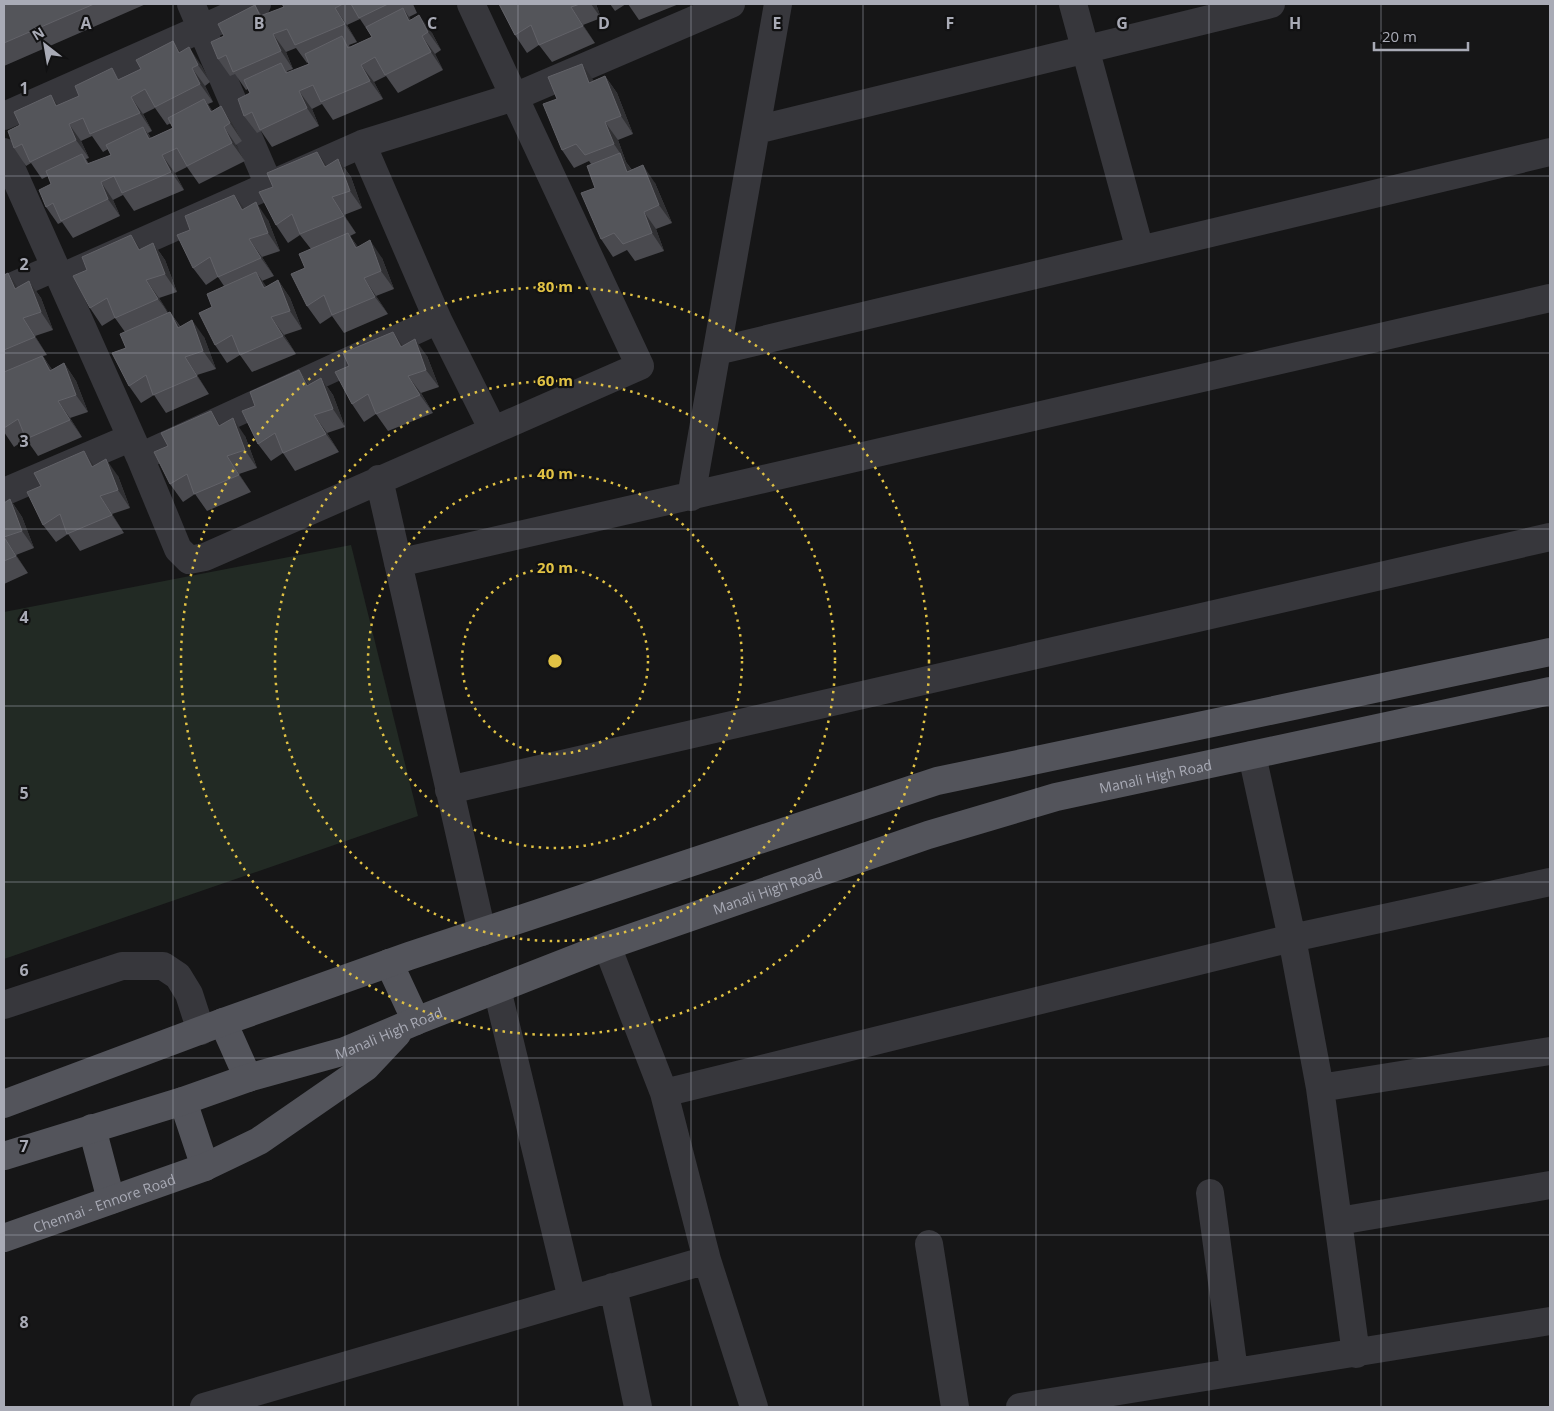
<svg xmlns="http://www.w3.org/2000/svg" width="1554" height="1411" font-family="'Open Sans',sans-serif">
  <style>
    .green { fill: #222a24 }
    .lines { fill: none; stroke-linecap: round; stroke-linejoin: round }
    .minor { stroke: #37373c; stroke-width: 28 }
    .major { stroke: #53545b; stroke-width: 28 }
    .wall { fill: #4a4a4f; fill-rule: evenodd }
    .shaded-wall { fill: #313134 }
    .building { fill: #54555a; stroke: #626268 }
    .grid { fill: none; stroke: #a9abb6; stroke-width: 1; stroke-opacity: 0.55 }
    .ring { fill: none; stroke: #e1c244; stroke-width: 2.5; stroke-dasharray: 2.5 5 }
    .labels { text-anchor: middle; dominant-baseline: central; stroke-width: 4.5; stroke-linejoin: round; paint-order: stroke }
    .street-label { font-size: 14px; fill: #a9abb6; stroke: #111112 }
    .grid-label { font-size: 16px; text-anchor: middle; font-weight: bold; fill: #a9abb6; stroke: #111112; stroke-width: 4.5; stroke-linejoin: round; paint-order: stroke }
    .centre { fill: #e1c244; stroke: #111112; stroke-width: 2.5 }
    .ring-label { font-size: 15px; text-anchor: middle; font-weight: bold; fill: #e1c244; stroke: #111112; stroke-width: 4.5; stroke-linejoin: round; paint-order: stroke }
  </style>
  <rect width="100%" height="100%" fill="#161617"/>
  <path class="green" d="M351 545 418 816 4 959V612Z"/>
  <g class="lines">
    <path class="minor" d="M191 4 269 185
      M1073 4 1140 250
      M4 116 257 4
      M756 130 1271 4
      M362 144 438 320 493 430
      M4 152 140 457 178 549 189 560 205 557 640 366 471 4
      M60 278 362 144 514 97 731 4
      M4 290 54 268
      M717 351 1550 152
      M140 457 438 320
      M379 479 482 932
      M4 492 130 438
      M691 497 778 4
      M398 563 1550 298
      M1252 755 1292 938 1320 1088 1356 1354
      M449 790 1550 537
      M607 946 664 1093 707 1260 754 1407
      M497 989 572 1299
      M4 1005 122 966H163L178 976 189 994 201 1031
      M1320 1088 1550 1051
      M664 1093 1292 938 1550 882
      M1210 1193 1234 1371
      M1339 1221 1550 1185
      M929 1244 955 1407
      M613 1287 638 1407
      M204 1407 707 1260
      M1020 1407C1197 1378 1374 1351 1550 1321"/>
    <g class="major">
      <path d="M389 963 416 1021"/>
      <path d="M223 1022 248 1078"/>
      <path d="M183 1101 205 1167"/>
      <path d="M4 1104 223 1022 409 956 937 781 1550 652"/>
      <path d="M92 1128 111 1200"/>
      <path id="s1" d="M4 1156 183 1101 248 1078 345 1051 416 1021 607 946 928 835 1056 797 1550 691"/>
      <path id="s2" d="M4 1238 205 1167 259 1141 366 1067 397 1034"/>
    </g>
  </g>
  <path class="wall" d="M4 4H146L4 66Z
    M282 4H413L417 13 409 17 411 20 432 33 441 50 435 54 443 70 398 93 386 76 374 82 383 99 333 120 322 104 312 109 319 126 272 147 261 131 257 133 244 116 250 93 248 89 246 90 235 74 230 76 218 59 224 36 255 5 262 16 284 7ZM360 19 372 37 350 47 349 45 357 42 347 25ZM296 48 307 63 309 62V64L288 73 287 71 293 69 286 52Z
    M499 4H596L601 18 583 25 595 43 552 62 539 45 527 53 515 35Z
    M610 4H626L615 11Z
    M628 4H679L639 20Z
    M173 41 181 52 201 65 210 82 205 86 213 102 208 104 212 111 221 106 233 124 242 141 236 145 245 161 199 184 187 167 175 173 184 190 134 211 123 195 113 200 120 216 73 238 62 222 58 224 46 207 51 184 48 176 42 179 31 163 26 166 14 148 20 125 51 95 58 105 119 79 141 69ZM155 108 167 125 171 123 173 128 151 138 148 133 152 131 143 114ZM92 136 103 152 108 149 111 155 89 164 86 159 89 158 81 141Z
    M582 64 593 81 605 76 617 93 633 134 618 140 626 162 632 170 655 183 672 223 656 229 664 251 635 261 627 250 613 257 601 239 595 188 591 164 589 161 574 168 562 150 557 99Z
    M338 159 351 177 362 208 344 215 356 233 350 236 358 247 382 258 394 289 376 296 388 314 344 333 332 316 320 324 307 306 305 268 311 249 300 235 288 243 276 225 327 166Z
    M244 208 268 220 280 251 262 257 274 276 262 281 266 287 278 280 290 298 302 329 284 335 296 354 252 372 240 355 227 363 215 345 212 307 224 286 218 277 206 285 193 268Z
    M153 243 165 260 177 292 159 298 168 313 170 312 180 326 204 337 216 369 197 375 209 394 166 413 154 395 141 403 129 386 125 332 115 318 102 326 90 308 141 249Z
    M4 275 17 287 29 281 41 298 53 330 35 336 47 355 43 356 52 370 64 363 76 381 88 412 70 418 82 437 38 456 26 439 14 447 4 432Z
    M403 346 427 356 439 387 421 393 433 413 388 431 376 414 364 422 352 404Z
    M299 370 309 384 321 378 333 395 345 427 327 433 339 452 295 471 283 453 271 461 258 444 255 406Z
    M221 425 245 436 257 468 239 474 251 492 207 511 195 494 183 502 170 484Z
    M94 465 118 476 130 508 112 514 124 533 80 551 68 534 56 542 43 525Z
    M10 499 22 517 34 548 16 555 28 573 4 584V503Z"/>
  <path class="shaded-wall" d="M591 4H596L601 18Z
    M571 7 595 43 583 26Z
    M335 8 347 25 357 42 345 24Z
    M403 8 415 26 409 21Z
    M419 15 432 33 441 50 428 32Z
    M273 34 286 52 293 69 281 51Z
    M422 36 435 54 443 70 431 52Z
    M173 41 185 58 179 53Z
    M189 47 201 65 210 82 198 65Z
    M582 64 594 81 589 83Z
    M361 65 374 82 383 99 370 81Z
    M192 68 205 86 213 102 200 84Z
    M605 76 617 93 633 134 621 116Z
    M299 91 312 109 319 126 307 108Z
    M51 95 63 112 56 106Z
    M131 97 143 114 152 131 140 113Z
    M204 99 217 117 211 112Z
    M221 106 233 124 242 141 230 123Z
    M605 122 618 140 626 162 614 144Z
    M69 124 81 141 89 158 76 140Z
    M143 127 156 145 149 139Z
    M224 127 236 145 245 161 232 143Z
    M317 152 329 169 325 167Z
    M620 153 632 171 627 172Z
    M162 155 175 173 184 190 171 172Z
    M338 159 351 177 362 208 350 191Z
    M643 165 655 183 672 223 659 205Z
    M101 182 113 200 120 216 108 199Z
    M234 195 247 212 242 210Z
    M332 197 356 233 344 216Z
    M256 202 268 220 280 251 268 233Z
    M644 212 656 229 664 251 652 233Z
    M348 233 361 251 356 248Z
    M131 235 143 253 139 250Z
    M249 239 262 257 274 276 261 258Z
    M370 240 382 258 394 289 381 271Z
    M153 243 165 260 177 292 165 274Z
    M256 272 269 290 264 288Z
    M8 273 20 291 15 289Z
    M364 278 388 314 375 297Z
    M146 280 159 298 171 316 158 299Z
    M278 280 290 298 302 329 290 311Z
    M29 281 41 298 53 330 41 312Z
    M170 312 182 330 178 328Z
    M271 317 284 335 296 354 283 336Z
    M23 318 35 336 47 355 35 337Z
    M192 320 204 337 216 369 203 351Z
    M393 332 405 349 401 347Z
    M415 339 427 356 439 387 426 370Z
    M42 356 55 373 50 371Z
    M185 357 197 375 209 394 197 376Z
    M64 363 76 381 88 412 76 395Z
    M299 370 311 388 307 386Z
    M408 376 421 393 433 413 420 395Z
    M321 378 333 395 345 427 333 409Z
    M58 401 70 418 82 437 70 420Z
    M211 411 223 429 219 426Z
    M314 415 327 433 339 452 326 434Z
    M233 418 245 436 257 468 245 450Z
    M84 451 96 469 92 467Z
    M227 456 251 492 239 475Z
    M106 459 118 476 130 508 118 490Z
    M100 496 112 514 124 533 112 515Z
    M10 499 22 517 34 548 22 531Z
    M4 537 28 573 16 556Z"/>
  <path class="building" d="M4 4H94L4 43Z
    M282 4H343L335 8 345 24 295 45 287 29 273 34 281 51 233 72 226 55 218 59 211 42 224 36 218 24 255 5 260 16 284 7Z
    M351 4H388L359 18Z
    M499 4H580L571 7 583 26 539 45 531 25 515 35Z
    M403 8 409 21 419 15 428 32 422 36 431 52 385 75 375 57 361 65 370 81 321 102 313 85 299 91 307 108 260 130 252 112 244 116 238 99 250 93 244 80 281 63 286 73 309 64 305 54 342 36 348 48 372 37 366 27Z
    M173 41 179 53 189 47 198 65 192 68 200 84 155 107 145 89 131 97 140 113 90 134 83 118 69 124 76 140 30 162 22 144 14 148 8 131 20 125 14 112 51 95 56 106 79 96 75 86 112 68 118 80 141 69 136 60Z
    M582 64 589 83 605 76 621 116 605 122 614 144 585 155 576 144 562 150 543 104 557 99 548 77Z
    M204 99 211 112 221 106 230 123 224 127 232 143 187 166 177 148 162 155 171 172 122 193 114 176 101 182 108 199 61 221 53 203 46 207 39 190 51 184 46 171 82 154 87 164 111 155 106 145 143 127 149 139 173 128 168 118Z
    M317 152 325 167 338 159 350 191 332 197 344 216 300 234 292 214 276 225 259 192 273 187 267 173Z
    M620 153 627 172 643 165 659 205 644 212 652 233 623 244 614 233 601 239 581 193 595 188 587 166Z
    M234 195 242 210 256 202 268 233 249 239 261 258 218 277 210 257 193 268 177 235 190 230 185 216Z
    M348 233 356 248 370 240 381 271 364 278 375 297 332 315 324 295 307 306 291 274 305 268 299 254Z
    M131 235 139 250 153 243 165 274 146 280 158 299 115 318 107 298 90 308 73 276 87 270 82 257Z
    M256 272 264 288 278 280 290 311 271 317 283 336 240 355 232 335 215 345 199 313 212 307 207 294Z
    M8 273 15 289 29 281 41 312 23 318 35 337 4 350V275Z
    M170 312 178 328 192 320 203 351 185 357 197 376 153 395 146 375 129 386 112 353 126 348 120 334Z
    M393 332 401 347 415 339 426 370 408 376 420 395 376 414 368 394 352 404 335 372 349 366 343 353Z
    M42 356 50 371 64 363 76 395 58 401 70 420 26 439 18 419 4 428V372Z
    M299 370 307 386 321 378 333 409 314 415 326 434 283 453 275 433 258 444 242 411 255 406 250 392Z
    M211 411 219 426 233 418 245 450 227 456 239 475 194 494 187 474 170 484 154 452 168 446 161 433Z
    M84 451 92 467 106 459 118 490 100 496 112 515 67 534 60 514 43 525 27 492 41 486 34 473Z
    M10 499 22 531 4 537V503Z
    M4 537 16 556 4 561Z"/>
  <path class="grid" d="M173 4V1407M345 4V1407M518 4V1407M691 4V1407M863 4V1407M1036 4V1407M1209 4V1407M1381 4V1407M4 176H1550M4 353H1550M4 529H1550M4 706H1550M4 882H1550M4 1058H1550M4 1235H1550"/>
  <g class="ring">
    <circle cx="555" cy="661" r="93"/>
    <circle cx="555" cy="661" r="187"/>
    <circle cx="555" cy="661" r="280"/>
    <circle cx="555" cy="661" r="374"/>
  </g>
  <g class="labels">
    <g class="street-label">
      <text stroke="none"><textPath href="#s1" startOffset="1214">Manali High Road</textPath></text>
      <text stroke="none"><textPath href="#s1" startOffset="809">Manali High Road</textPath></text>
      <text stroke="none"><textPath href="#s1" startOffset="404">Manali High Road</textPath></text>
      <text stroke="none"><textPath href="#s2" startOffset="106">Chennai - Ennore Road</textPath></text>
    </g>
  </g>
  <g class="grid-label">
    <text x="86" y="29">A</text>
    <text x="259" y="29">B</text>
    <text x="432" y="29">C</text>
    <text x="604" y="29">D</text>
    <text x="777" y="29">E</text>
    <text x="950" y="29">F</text>
    <text x="1122" y="29">G</text>
    <text x="1295" y="29">H</text>
    <text x="24" y="94">1</text>
    <text x="24" y="270">2</text>
    <text x="24" y="447">3</text>
    <text x="24" y="623">4</text>
    <text x="24" y="799">5</text>
    <text x="24" y="976">6</text>
    <text x="24" y="1152">7</text>
    <text x="24" y="1328">8</text>
  </g>
  <circle cx="555" cy="661" r="8" class="centre"/>
  <g class="ring-label">
    <text x="555" y="292">80 m</text>
    <text x="555" y="386">60 m</text>
    <text x="555" y="479">40 m</text>
    <text x="555" y="573">20 m</text>
  </g>
  <rect width="1554" height="1411" fill="none" stroke="#a9abb6" stroke-width="10"/>
  <g transform="translate(45 45) rotate(329)" stroke="#111112" stroke-width="4" paint-order="stroke">
  <path d="M0-4L9 19L0 12L-9 19Z" fill="#a9abb6"/>
  <text y="-8" font-size="14" font-weight="bold" text-anchor="middle" fill="#a9abb6">N</text>
  </g>
  <path d="M1374 42v8h94v-8" fill="none" stroke="#a9abb6" stroke-width="2.5"/>
  <text x="1382" y="42" font-size="15" fill="#a9abb6" stroke="#111112" stroke-width="4" paint-order="stroke">20 m</text>
</svg>
